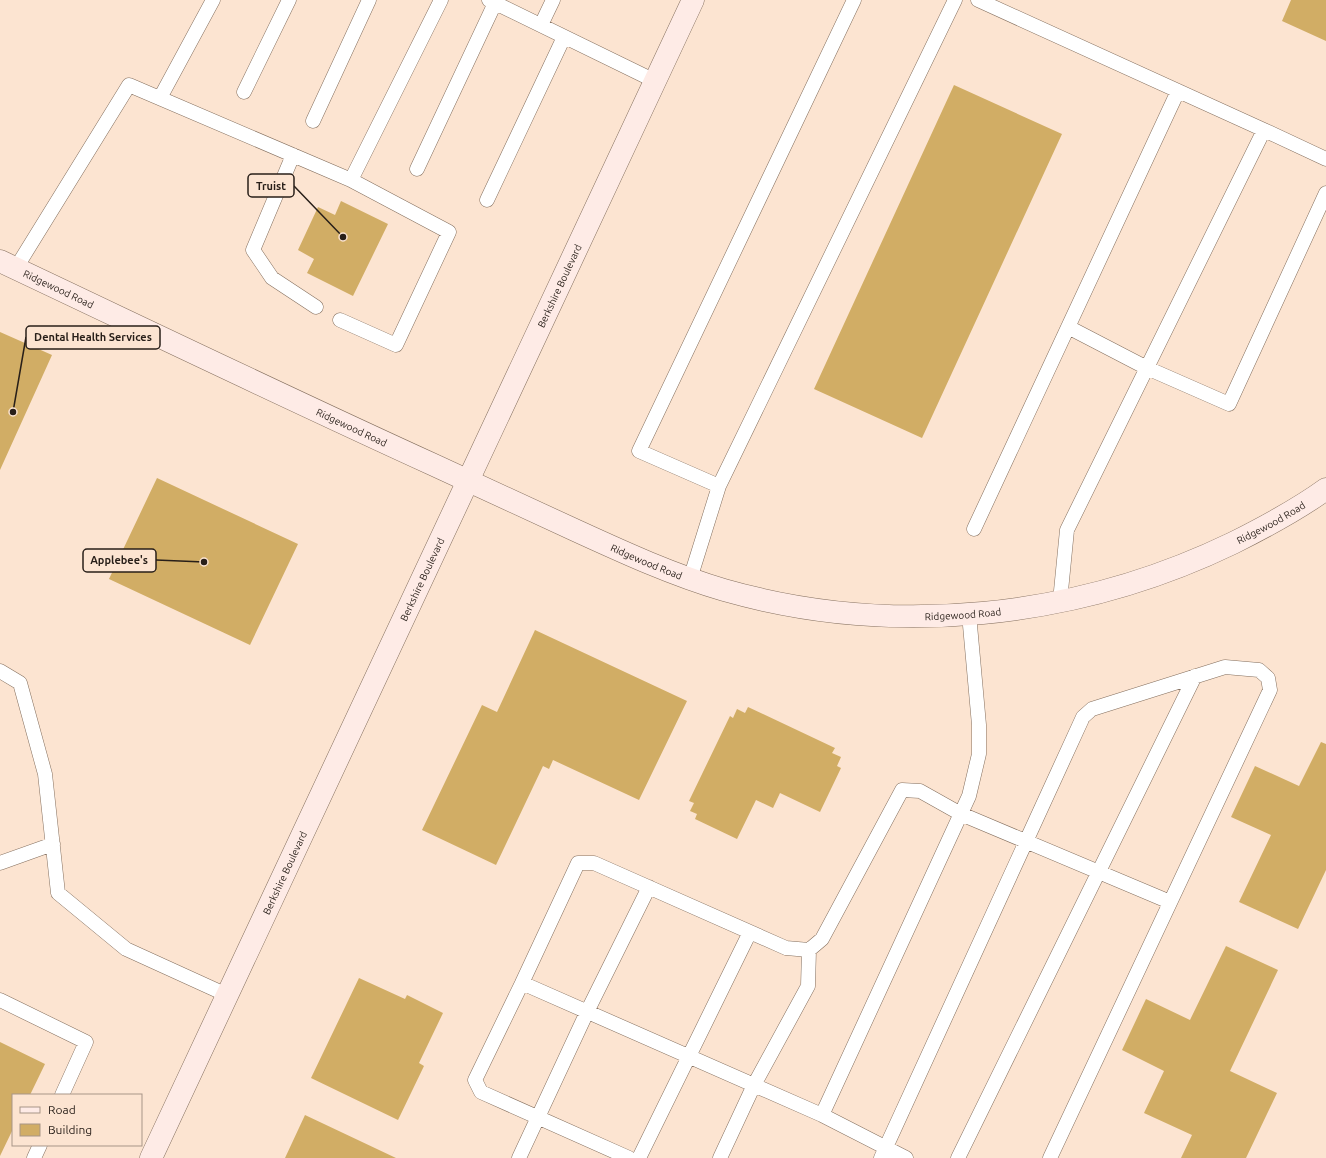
<svg xmlns="http://www.w3.org/2000/svg" width="1326" height="1158" font-family="Ubuntu,sans-serif">
  <style>
    .building { fill: #d1ad65 }
    .lines { fill: none; stroke-linecap: round; stroke-linejoin: round }
    .lane-casing { stroke: #846f5e; stroke-width: 15 }
    .secondary-casing { stroke: #846f5e; stroke-width: 23 }
    .lane { stroke: #fff; stroke-width: 14 }
    .secondary { stroke: #feebe6; stroke-width: 22 }
    .labels { text-anchor: middle; dominant-baseline: central; stroke-width: 3; stroke-linejoin: round; paint-order: stroke }
    .street-label { font-size: 10px; fill: #281f19; stroke: #fce4d1 }
    .leader { fill: none; stroke: #281f19; stroke-width: 1.5 }
    .callout-dot { fill: #281f19; stroke: #fce4d1; stroke-width: 1.5 }
    .callout { fill: #fce4d1; stroke: #281f19; stroke-width: 1.5 }
    .callout-label { font-size: 11px; text-anchor: middle; font-weight: bold; fill: #281f19 }
  </style>
  <rect width="100%" height="100%" fill="#fce4d1"/>
  <path class="building" d="M1291 0H1326V41L1282 21Z
    M954 85 1062 134 922 438 814 389Z
    M341 201 388 224 353 296 307 273 314 259 298 250 318 207 335 215Z
    M0 332 52 355 0 470Z
    M157 478 298 544 250 645 109 579Z
    M535 630 687 701 639 800 553 760 549 769 543 766 496 865 422 830 482 705 497 712Z
    M748 707 835 748 832 753 841 757 837 766 841 768 820 812 780 793 773 808 756 800 737 839 695 819 697 814 690 811 694 803 689 801 730 716 733 718 737 709 745 713Z
    M1321 742 1326 744V870L1298 929 1239 902 1271 835 1231 817 1255 766 1299 786Z
    M1226 946 1278 970 1230 1071 1277 1093 1246 1158H1181L1192 1135 1144 1113 1164 1071 1122 1050 1146 999 1190 1020Z
    M359 978 405 999 407 995 443 1013 419 1063 424 1066 398 1120 311 1078Z
    M0 1042 45 1064 30 1095H13V1129L0 1156Z
    M305 1115 396 1158H285Z"/>
  <g class="lines">
    <g class="lane-casing">
      <path id="lane" d="M489 0 655 81
        M978 0 1264 130 1067 530 1060 601
        M541 25 553 0
        M244 92 289 0
        M160 98 213 0
        M313 121 369 0
        M1264 130 1326 159
        M293 155 253 250 272 278 316 307
        M417 169 495 3
        M351 180 441 0
        M487 200 564 37
        M16 268 129 85 351 180 449 232 396 345 340 320
        M1068 327 1147 368 1229 404 1326 193
        M719 486 955 0
        M974 529 1178 91
        M690 579 719 486 639 451 854 0
        M0 671 20 683 45 774 58 893 126 949 227 995
        M0 863 53 844
        M522 983 578 863H594L786 948 809 950 822 939 902 790 920 791 961 814 1170 902
        M0 1000 86 1042 62 1095
        M822 1115 969 796 979 754V725L969 614
        M34 1158 40 1145
        M519 1158 587 1012 649 887
        M629 1158 481 1092 475 1080 522 983 822 1115 906 1158
        M639 1158 750 932
        M720 1158 754 1085 808 986 809 950
        M881 1158 1083 717 1092 709 1225 667 1259 670 1268 678 1270 690 1050 1158
        M958 1158 1195 676"/>
    </g>
    <g class="secondary-casing">
      <g id="secondary">
        <path id="s1" d="M0 261C144 329 289 399 434 465 482 487 530 509 577 531 625 553 673 575 724 590 892 638 1076 619 1233 543 1265 527 1297 510 1326 489"/>
        <path id="s2" d="M151 1158 693 0"/>
      </g>
    </g>
    <use href="#lane" class="lane"/>
    <use href="#secondary" class="secondary"/>
  </g>
  <g class="labels">
    <g class="street-label">
      <text stroke="none"><textPath href="#s2" startOffset="963">Berkshire Boulevard</textPath></text>
      <text stroke="none"><textPath href="#s1" startOffset="65">Ridgewood Road</textPath></text>
      <text stroke="none"><textPath href="#s1" startOffset="389">Ridgewood Road</textPath></text>
      <text stroke="none"><textPath href="#s1" startOffset="1361">Ridgewood Road</textPath></text>
      <text stroke="none"><textPath href="#s1" startOffset="713">Ridgewood Road</textPath></text>
      <text stroke="none"><textPath href="#s2" startOffset="639">Berkshire Boulevard</textPath></text>
      <text stroke="none"><textPath href="#s1" startOffset="1037">Ridgewood Road</textPath></text>
      <text stroke="none"><textPath href="#s2" startOffset="315">Berkshire Boulevard</textPath></text>
    </g>
  </g>
  <path class="leader" d="M343 237L294 186M13 412L26 337M204 562L156 560"/>
  <g class="callout-dot">
    <circle cx="343" cy="237" r="4"/>
    <circle cx="13" cy="412" r="4"/>
    <circle cx="204" cy="562" r="4"/>
  </g>
  <g class="callout">
    <rect x="248" y="174" width="46" height="23" rx="4"/>
    <rect x="26" y="326" width="134" height="23" rx="4"/>
    <rect x="83" y="549" width="73" height="23" rx="4"/>
  </g>
  <g class="callout-label">
    <text x="271" y="190">Truist</text>
    <text x="93" y="341">Dental Health Services</text>
    <text x="119" y="564">Applebee's</text>
  </g>
  <rect x="12" y="1094" width="130" height="52" fill="#fce4d1" stroke="#a79587"/>
  <rect x="20" y="1107" width="20" height="6" fill="#feebe6" stroke="#a79587"/>
  <text x="48" y="1114" font-size="12" fill="#281f19">Road</text>
  <rect x="20" y="1124" width="20" height="12" fill="#d1ad65" stroke="#a79587"/>
  <text x="48" y="1134" font-size="12" fill="#281f19">Building</text>
</svg>
